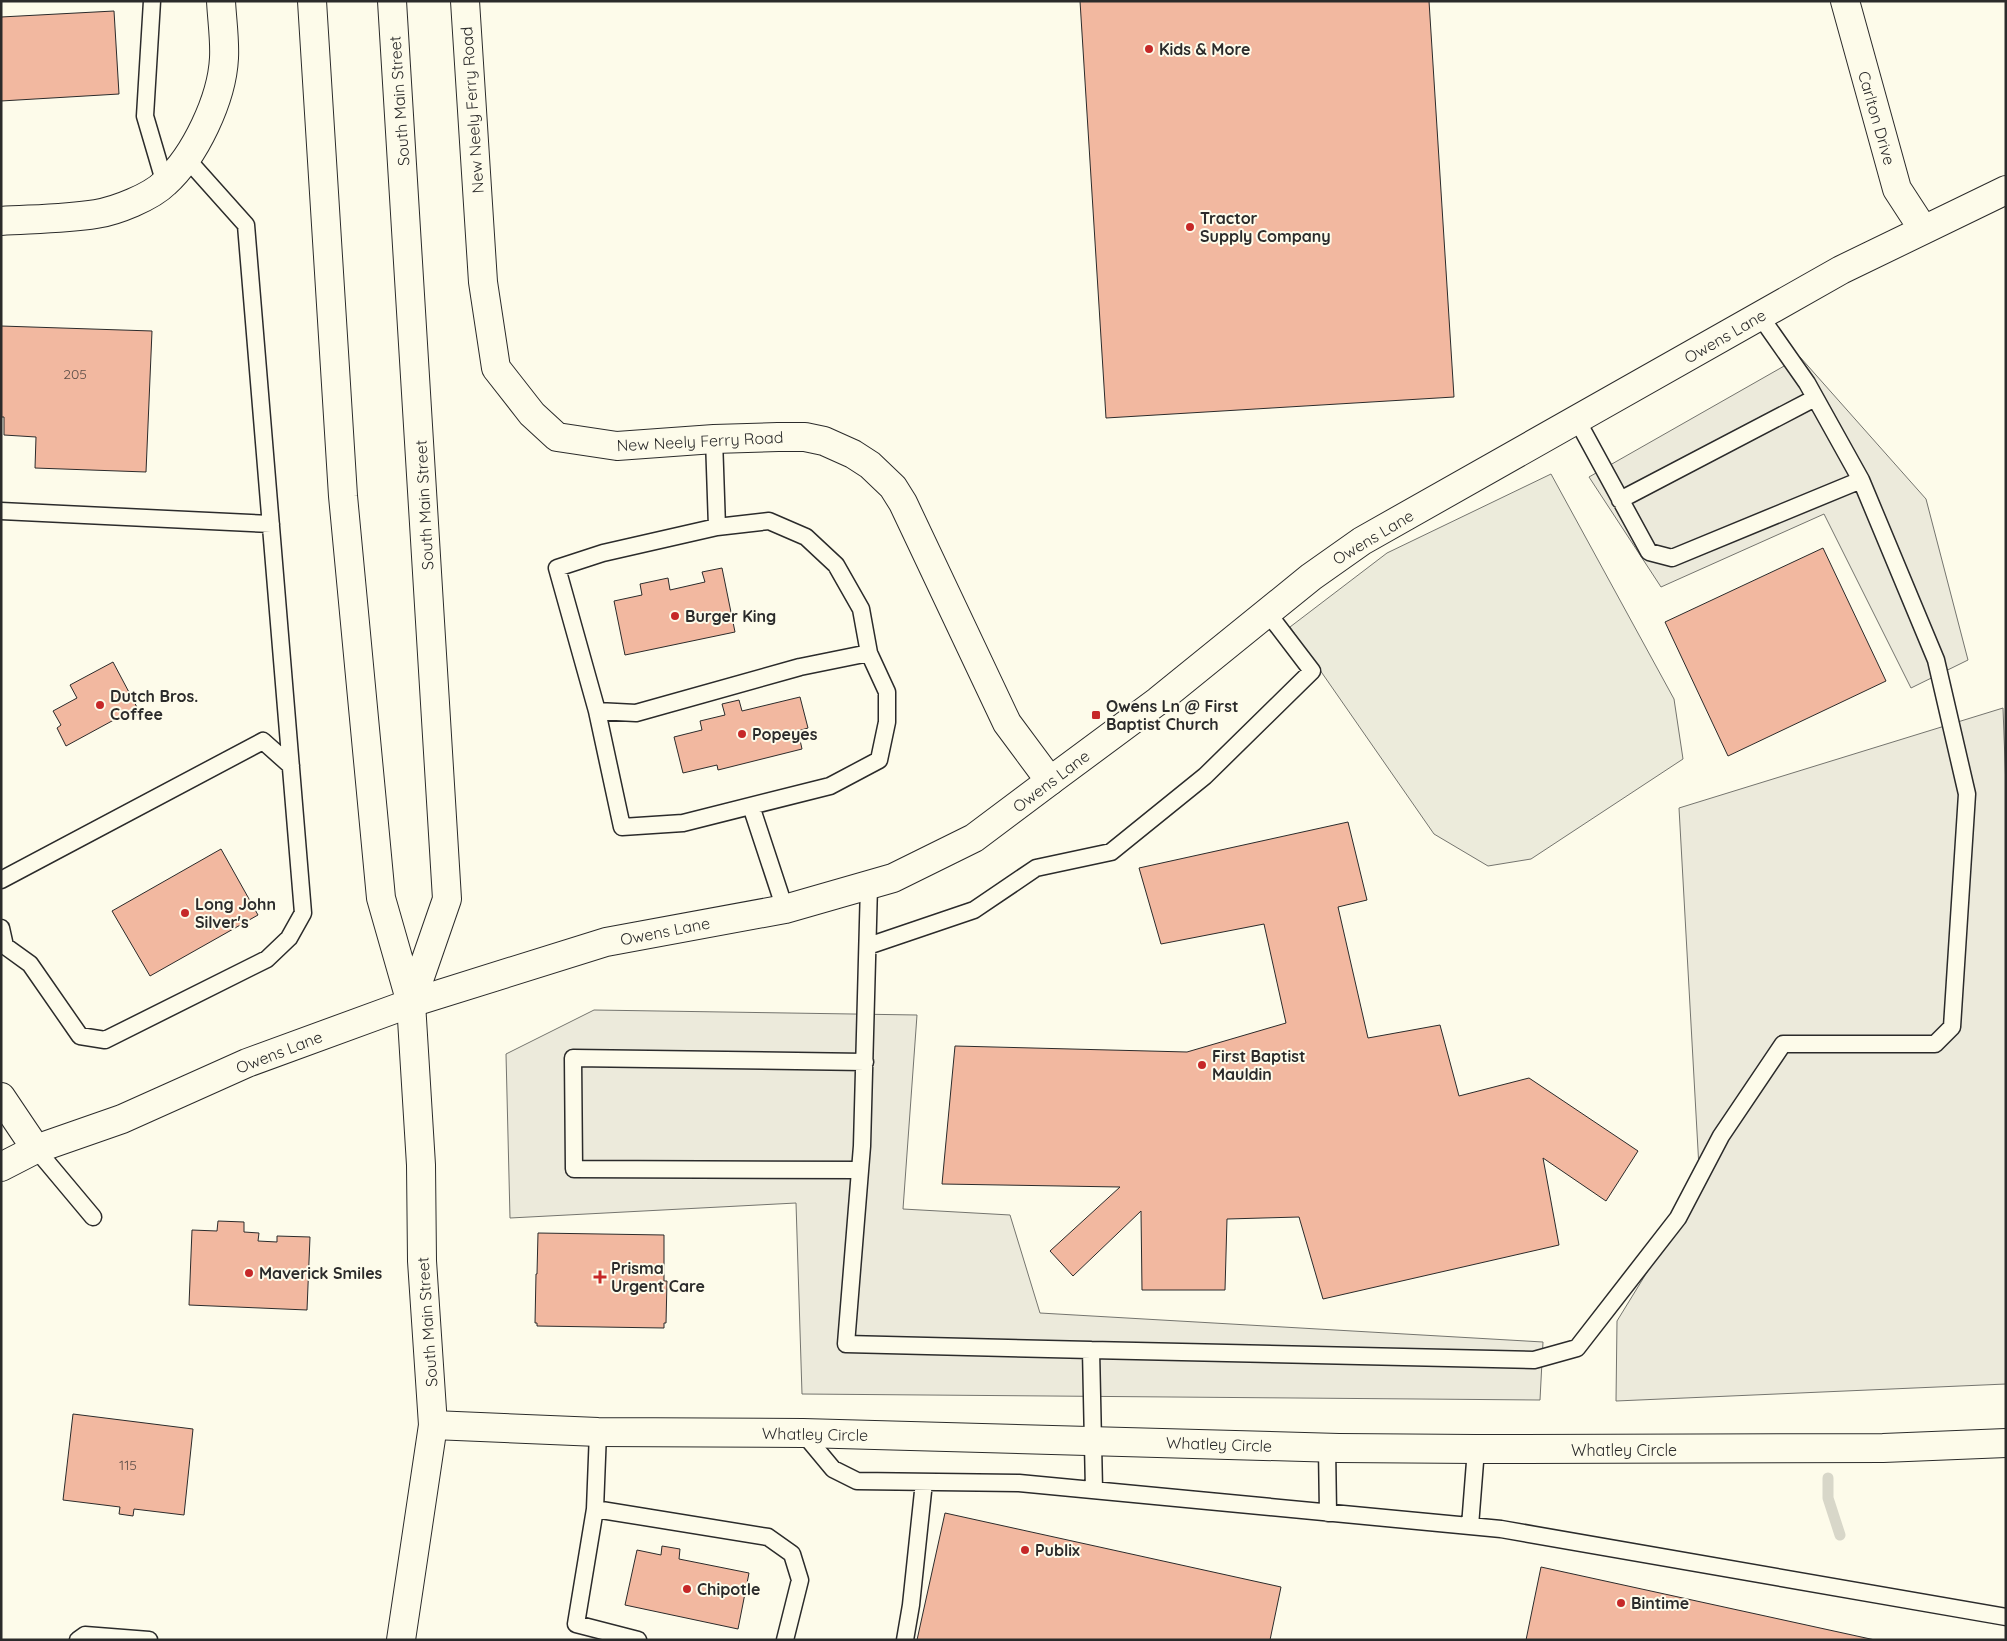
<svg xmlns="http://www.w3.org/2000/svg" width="2007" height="1641" font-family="Quicksand,sans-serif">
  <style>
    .green { fill: #ecebdb; stroke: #74746e }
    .parking { fill: #eceadb; stroke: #74746e }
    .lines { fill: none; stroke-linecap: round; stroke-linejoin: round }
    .stream { stroke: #d8d7c9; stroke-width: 11 }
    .building { fill: #f2b8a0; stroke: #2b2b2b }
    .lane-casing { stroke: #2b2b2b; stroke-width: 19 }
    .street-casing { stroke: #2b2b2b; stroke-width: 30 }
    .secondary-casing { stroke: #2b2b2b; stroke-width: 30 }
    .primary-casing { stroke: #2b2b2b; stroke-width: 30 }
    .lane { stroke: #fdfbea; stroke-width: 16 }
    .street { stroke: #fdfbea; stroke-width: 28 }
    .secondary { stroke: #fdfbea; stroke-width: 28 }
    .primary { stroke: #fdfbea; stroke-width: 28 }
    .poi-dot { fill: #c62828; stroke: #fdfbea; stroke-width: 2 }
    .labels { text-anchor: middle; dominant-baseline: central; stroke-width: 4; stroke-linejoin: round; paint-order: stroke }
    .number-label { font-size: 14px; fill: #5d4e48 }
    .poi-label { font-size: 16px; font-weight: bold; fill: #2b2b2b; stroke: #fdfbea; text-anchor: start }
    .street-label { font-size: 16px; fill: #2b2b2b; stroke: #fdfbea }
  </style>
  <rect width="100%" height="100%" fill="#fdfbea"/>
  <path class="green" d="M1551 474 1674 699 1683 759 1531 859 1488 866 1434 834 1290 627 1387 553Z"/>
  <path class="parking" d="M1800 357 1926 499 1968 660 1911 688 1824 514 1661 587 1589 477Z
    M2003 708 2006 788V1384L1616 1401 1617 1321 1700 1186 1679 808Z
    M594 1010 917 1015 903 1209 1010 1215 1040 1313 1543 1342 1540 1400 802 1394 796 1203 510 1218 506 1054Z"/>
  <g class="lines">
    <path class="stream" d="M1828 1478V1498L1840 1535"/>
  </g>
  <path class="building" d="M1080 1H1429L1454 397 1106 418Z
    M114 11 119 94 1 101V17Z
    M1 326 152 331 146 472 35 468 36 437 4 435V417H1Z
    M1823 548 1886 681 1728 756 1665 622Z
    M722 568 735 632 625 655 614 601 642 595 640 584 668 578 670 590 705 582 702 572Z
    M113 662 140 713 126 720 123 715 66 746 57 728 61 725 53 711 77 698 70 685Z
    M800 697 808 728 798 731 802 749 718 770 717 765 683 773 674 737 702 730 700 721 725 715 722 704 739 700 742 711Z
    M1348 822 1367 900 1338 907 1368 1038 1440 1025 1459 1096 1529 1078 1638 1151 1606 1201 1543 1158 1559 1245 1323 1299 1299 1217 1227 1219 1225 1290H1142L1141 1211 1073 1276 1050 1251 1120 1187 942 1184 955 1046 1187 1052 1286 1023 1264 924 1161 944 1139 868Z
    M221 849 258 915 150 976 112 911Z
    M218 1221 244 1222V1232L259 1233 258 1241 277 1242V1236L310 1237 307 1310 189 1305 192 1230 217 1231Z
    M538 1233 664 1235V1281H667L666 1323H664V1328L537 1326V1323H535L536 1274H537Z
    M73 1414 193 1429 184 1515 134 1509 133 1516 119 1514 120 1507 63 1500Z
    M945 1513 1281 1587 1270 1640H917Z
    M662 1546 680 1549 679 1559 749 1573 738 1629 625 1605 637 1550 661 1555Z
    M1541 1567 1875 1640H1526Z"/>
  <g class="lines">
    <g class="lane-casing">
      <path id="lane" d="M152 1 145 116 165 184
        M1577 420 1649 552 1672 558 1861 480
        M714 439 717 527
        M1620 500 1815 398
        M1 511 271 524
        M769 521 806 537 836 565 861 609 869 653 887 692V722L879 760 830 786 683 823 622 827 597 711 557 568 603 553 717 527Z
        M597 711 636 713 800 667 869 653
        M751 806 785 909
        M1 880 263 741 291 766
        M869 885 862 1146 846 1344 1091 1350 1094 1490
        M1 928 5 946 30 964 80 1036 105 1040 267 959 289 938 303 913 246 225 187 159
        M868 946 974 910 1036 868 1111 852 1205 776 1312 671 1267 612
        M36 1149 93 1217
        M860 1170 574 1169 573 1058 865 1062
        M1091 1350 1534 1360 1577 1348 1678 1218 1721 1136 1783 1044H1935L1952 1027 1967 794 1936 660 1861 480 1807 383 1760 316
        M598 1432 595 1509 576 1624 638 1640
        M803 1433 833 1469 857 1481 1019 1483 1501 1529 2006 1617
        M1327 1447 1328 1513
        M595 1509 768 1537 792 1554 800 1580 785 1640
        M1470 1526 1476 1449
        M78 1640 85 1635 149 1640
        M905 1640 911 1605 924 1482"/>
    </g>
    <g class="street-casing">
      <path id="street" d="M1845 1 1897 189 1923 229
        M1 221C32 219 65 219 96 214 116 211 151 197 165 183 195 156 222 99 224 58 225 40 222 20 221 1
        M1050 781 1158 701 1311 577 1362 541 1841 270 2006 190
        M1 1097 36 1149
        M1 1167 36 1149 122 1119 247 1063 411 1003
        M433 1425 598 1432 803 1433 1339 1448 1476 1449 1883 1448 2006 1443"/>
    </g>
    <g class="secondary-casing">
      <path id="secondary" d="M411 1003 606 942 785 909 893 878 974 838 1050 781 1007 723 903 503 893 487 870 465 853 454 824 441 805 437H778L714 439 617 446 557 437 532 414 496 368 483 282 465 1"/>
    </g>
    <g class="primary-casing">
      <path id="primary" d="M312 1 343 496 381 898 411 1003 421 1165 422 1261 433 1425 401 1640
        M392 1 447 899 411 1003"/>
    </g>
    <use href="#lane" class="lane"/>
    <use href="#street" class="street"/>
    <use href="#secondary" class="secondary"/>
    <use href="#primary" class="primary"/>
  </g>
  <g class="poi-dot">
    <circle cx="1149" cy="49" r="5"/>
    <circle cx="1190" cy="227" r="5"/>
    <circle cx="675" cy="616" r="5"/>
    <circle cx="100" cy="705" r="5"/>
    <rect x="1091" y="710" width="10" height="10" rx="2.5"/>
    <circle cx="742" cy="734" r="5"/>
    <circle cx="185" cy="913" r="5"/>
    <circle cx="1202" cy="1065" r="5"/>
    <circle cx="249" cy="1273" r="5"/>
    <path d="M597.5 1269.5h5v5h5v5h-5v5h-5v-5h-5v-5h5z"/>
    <circle cx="1025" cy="1550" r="5"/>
    <circle cx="687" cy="1589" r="5"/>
    <circle cx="1621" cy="1603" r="5"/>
  </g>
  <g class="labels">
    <g class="number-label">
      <text x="75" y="374">205</text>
      <text x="128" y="1465">115</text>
    </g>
    <g class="poi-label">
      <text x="1159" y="49">Kids &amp; More</text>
      <text x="1200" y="218">Tractor<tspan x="1200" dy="18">Supply Company</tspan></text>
      <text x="685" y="616">Burger King</text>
      <text x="110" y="696">Dutch Bros.<tspan x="110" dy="18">Coffee</tspan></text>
      <text x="1106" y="706">Owens Ln @ First<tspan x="1106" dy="18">Baptist Church</tspan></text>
      <text x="752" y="734">Popeyes</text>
      <text x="195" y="904">Long John<tspan x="195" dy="18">Silver's</tspan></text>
      <text x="1212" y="1056">First Baptist<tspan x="1212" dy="18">Mauldin</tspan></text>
      <text x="611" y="1268">Prisma<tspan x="611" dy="18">Urgent Care</tspan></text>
      <text x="259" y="1273">Maverick Smiles</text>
      <text x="1035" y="1550">Publix</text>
      <text x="697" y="1589">Chipotle</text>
      <text x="1631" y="1603">Bintime</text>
    </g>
    <g class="street-label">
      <text transform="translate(399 101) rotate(-94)">South Main Street</text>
      <text transform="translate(472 110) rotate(-94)">New Neely Ferry Road</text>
      <text transform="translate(1877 118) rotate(74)">Carlton Drive</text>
      <text transform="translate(1725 336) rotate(-30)">Owens Lane</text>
      <text transform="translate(700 441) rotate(-3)">New Neely Ferry Road</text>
      <text transform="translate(424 505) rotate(-93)">South Main Street</text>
      <text transform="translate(1373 537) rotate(-31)">Owens Lane</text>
      <text transform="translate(1051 781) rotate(-37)">Owens Lane</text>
      <text transform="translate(665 931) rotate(-11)">Owens Lane</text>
      <text transform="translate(279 1052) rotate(-21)">Owens Lane</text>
      <text transform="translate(427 1322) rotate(-94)">South Main Street</text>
      <text transform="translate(815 1434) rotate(1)">Whatley Circle</text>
      <text transform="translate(1219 1444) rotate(2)">Whatley Circle</text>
      <text x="1624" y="1450">Whatley Circle</text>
    </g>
  </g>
  <rect width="2007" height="1641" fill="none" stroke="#2b2b2b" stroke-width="5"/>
</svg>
